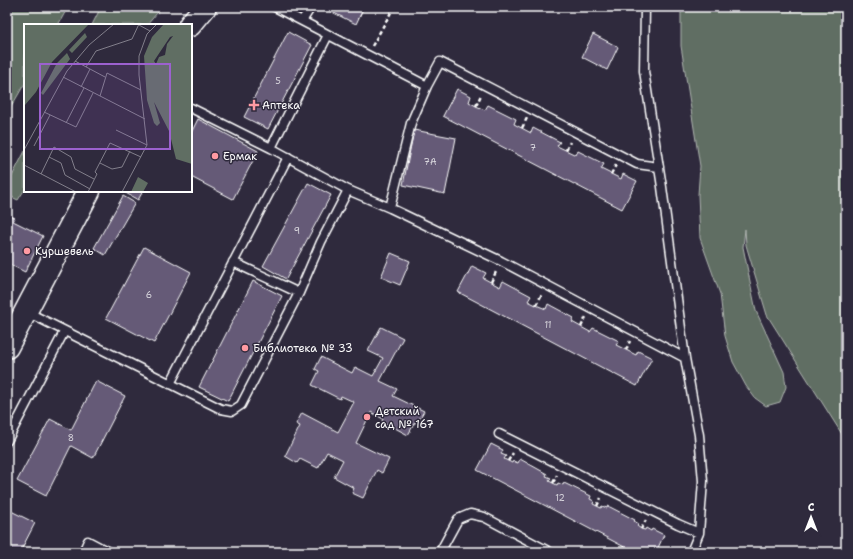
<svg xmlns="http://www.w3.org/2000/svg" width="853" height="559" font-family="'Shantell Sans',sans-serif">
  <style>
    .green { fill: #606e63; stroke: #b0b6b1 }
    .building { fill: #655a77; stroke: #fff }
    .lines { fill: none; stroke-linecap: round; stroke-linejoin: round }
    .lane-casing { stroke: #fff; stroke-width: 11 }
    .secondary-casing { stroke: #fff; stroke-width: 25 }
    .path { stroke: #fff; stroke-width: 2.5; stroke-dasharray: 4 3; stroke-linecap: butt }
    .lane { stroke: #2f2a3d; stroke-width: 8 }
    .secondary { stroke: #2f2a3d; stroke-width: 22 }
    .poi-dot { fill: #ff9aa2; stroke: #2f2a3d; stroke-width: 1.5 }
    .labels { text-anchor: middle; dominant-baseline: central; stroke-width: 3; stroke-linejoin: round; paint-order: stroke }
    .number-label { font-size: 9px; fill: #d8d6dd }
    .poi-label { font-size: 11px; fill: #fff; stroke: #2f2a3d; text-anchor: start }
    .inset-road { fill: none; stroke: #827f8b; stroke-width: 1 }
    .view { fill: #9c61cf; fill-opacity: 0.15; stroke: #9c61cf; stroke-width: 2 }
    .inset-edge { fill: none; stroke: #fff; stroke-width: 2 }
  </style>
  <rect width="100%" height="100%" fill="#2f2a3d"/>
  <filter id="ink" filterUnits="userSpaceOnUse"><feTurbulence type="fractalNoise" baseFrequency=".025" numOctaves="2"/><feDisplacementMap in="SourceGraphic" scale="8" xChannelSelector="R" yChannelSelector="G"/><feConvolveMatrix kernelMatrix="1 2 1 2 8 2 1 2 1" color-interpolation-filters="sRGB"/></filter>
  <g filter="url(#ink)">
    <path class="green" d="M7 7H68L58 25H25V83L7 114Z
      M101 7H162L147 25H92Z
      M681 7H846V465L845 439 767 315 746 245 745 229 743 247 756 311 784 372 786 387 780 402 766 406 755 398 746 386 733 362 725 336 720 294 700 238 698 195 700 166 681 46Z
      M25 151V189L18 200 7 195V186Z"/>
    <path class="building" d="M332 7H364L356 24 330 11Z
      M288 32 312 45 268 129 244 117Z
      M593 34 618 47 607 70 582 57Z
      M457 89 471 96 469 102 476 106 485 110 488 105 516 119 514 124 531 133 533 128 560 142 557 146 576 155 578 151 604 164 601 169 621 179 623 174 637 181 622 209 443 116Z
      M198 119 258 151 233 199 191 177V133Z
      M414 130 456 138 445 194 403 185Z
      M308 183 331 195 286 279 263 266Z
      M124 191H143L138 200 124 192Z
      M123 196 135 203 105 255 94 248Z
      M7 214 15 218 13 221 43 236 25 272 7 263Z
      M144 247 191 272 154 343 106 318Z
      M391 253 410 261 400 285 381 277Z
      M472 266 486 273 483 278 500 287 503 281 531 296 528 301 536 305 546 309 548 304 574 318 572 322 590 332 593 328 619 341 616 345 636 355 638 351 652 358 637 386 458 292Z
      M253 281 282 296 228 401 199 387Z
      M381 327 403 338 380 381 397 389 393 396 424 411 417 423 415 422 408 435 382 421 383 419 371 412 356 443 389 459 382 473 377 470 363 498 352 493 354 488 334 477 343 460 327 452 318 468 300 459 297 463 285 456 300 426 296 424 302 413 338 432 354 402 341 396 340 399 312 385 319 371 315 369 321 357 352 373 355 367 373 376 383 358 368 351Z
      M96 381 125 396 93 458 71 446 46 496 17 481 50 419 71 430Z
      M491 444 503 450 501 454 506 456 504 459 512 463 513 461 518 463 520 459 547 474 546 476 551 478 549 481 557 485 558 483 563 485 564 483 591 496 590 499 594 501 593 504 601 508 602 506 607 508 608 506 635 520 634 521 639 524 637 526 641 529 645 530 646 528 651 531 652 529 664 535 656 552H634L477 470Z
      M7 509 35 523 20 552H7Z"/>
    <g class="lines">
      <g class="lane-casing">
        <path id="lane" d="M275 7 427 86
          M645 7 644 71 662 187 685 358 699 435 703 481 699 533 691 552
          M302 21 311 7
          M191 108 271 148 348 190 390 208 501 261 685 358
          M271 148 328 35
          M390 208 411 123 427 86 440 62 637 164 659 167
          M233 262 299 293
          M27 312 221 409 232 411 241 405 299 293 321 242 348 190
          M170 384 288 157
          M499 434 678 524 699 533
          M7 441 64 332
          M83 552 88 541 109 552
          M440 552 458 519 470 514 484 517 550 552"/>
      </g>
      <g class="secondary-casing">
        <path id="secondary" d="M190 25 205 7
          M7 347 89 191"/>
      </g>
      <path class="path" d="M372 46 394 7
        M476 106 481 95
        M522 128 527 118
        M566 150 570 142
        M611 174 616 165
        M491 282 497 270
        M536 305 542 294
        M581 327 586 317
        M626 350 630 341
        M508 461 513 453
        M553 483 557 475
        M597 506 601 498
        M641 529 646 520"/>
      <use href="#lane" class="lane"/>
      <use href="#secondary" class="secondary"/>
    </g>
  </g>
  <g class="poi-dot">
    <path d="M252 99h4v4h4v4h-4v4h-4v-4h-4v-4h4z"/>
    <circle cx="215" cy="156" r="4"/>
    <circle cx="27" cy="251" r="4"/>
    <circle cx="245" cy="348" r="4"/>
    <circle cx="367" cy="417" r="4"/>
  </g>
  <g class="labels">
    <g class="number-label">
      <text x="278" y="81">5</text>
      <text x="533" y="148">7</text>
      <text x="430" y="162">7А</text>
      <text x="297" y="231">9</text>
      <text x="149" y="295">6</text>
      <text x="548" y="325">11</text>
      <text x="71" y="438">8</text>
      <text x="560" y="498">12</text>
    </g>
    <g class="poi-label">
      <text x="262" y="105">Аптека</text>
      <text x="223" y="156">Ермак</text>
      <text x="35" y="251">Куршевель</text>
      <text x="253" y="348">Библиотека № 33</text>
      <text x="375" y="411">Детский<tspan x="375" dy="13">сад № 167</tspan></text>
    </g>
  </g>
  <g transform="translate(24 24)">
    <rect width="168" height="168" fill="#2f2a3d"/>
    <path d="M0 0H65L28 38 12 68 1 81ZM140 0H168V140L152 135 145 107 130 78 136 99 133 102 130 99 123 76 120 32 128 13ZM149 12 143 20 141 31 135 33 132 40 130 37 146 13ZM61 9 63 13 48 29 45 26ZM43 29 46 35 19 71 17 69 33 39ZM114 153 124 159 119 168H107Z" fill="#606e63" fill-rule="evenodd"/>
    <path class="inset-road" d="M115 1 126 7M51 37 81 53M62 43 72 27 108 15 115 0M39 53 121 95M57 63 66 45M76 72 83 49 117 66M20 88 52 103 69 69M42 99 60 64M92 106 123 121M10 122 26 91M0 126 43 47 65 21 90 0M25 133 37 139 41 151 66 165M76 139 88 145 98 143 106 127M0 141 52 168M17 150 30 123 47 133 51 145 70 155M64 168 73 150 71 148 86 119 117 133M98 168 123 121 115 51V32L123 10 133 0"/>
    <path class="view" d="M16 40H146V125H16Z"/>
    <rect width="168" height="168" class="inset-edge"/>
  </g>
  <rect width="853" height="559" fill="none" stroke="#2f2a3d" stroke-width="24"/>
  <rect x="12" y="12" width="829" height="535" fill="none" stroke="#fff" stroke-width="1.5" filter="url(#ink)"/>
  <g transform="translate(811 517)" stroke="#2f2a3d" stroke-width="3" paint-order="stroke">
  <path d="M0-3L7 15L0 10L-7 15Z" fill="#ffffff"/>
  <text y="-6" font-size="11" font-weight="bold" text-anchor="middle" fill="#ffffff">С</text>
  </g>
</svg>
